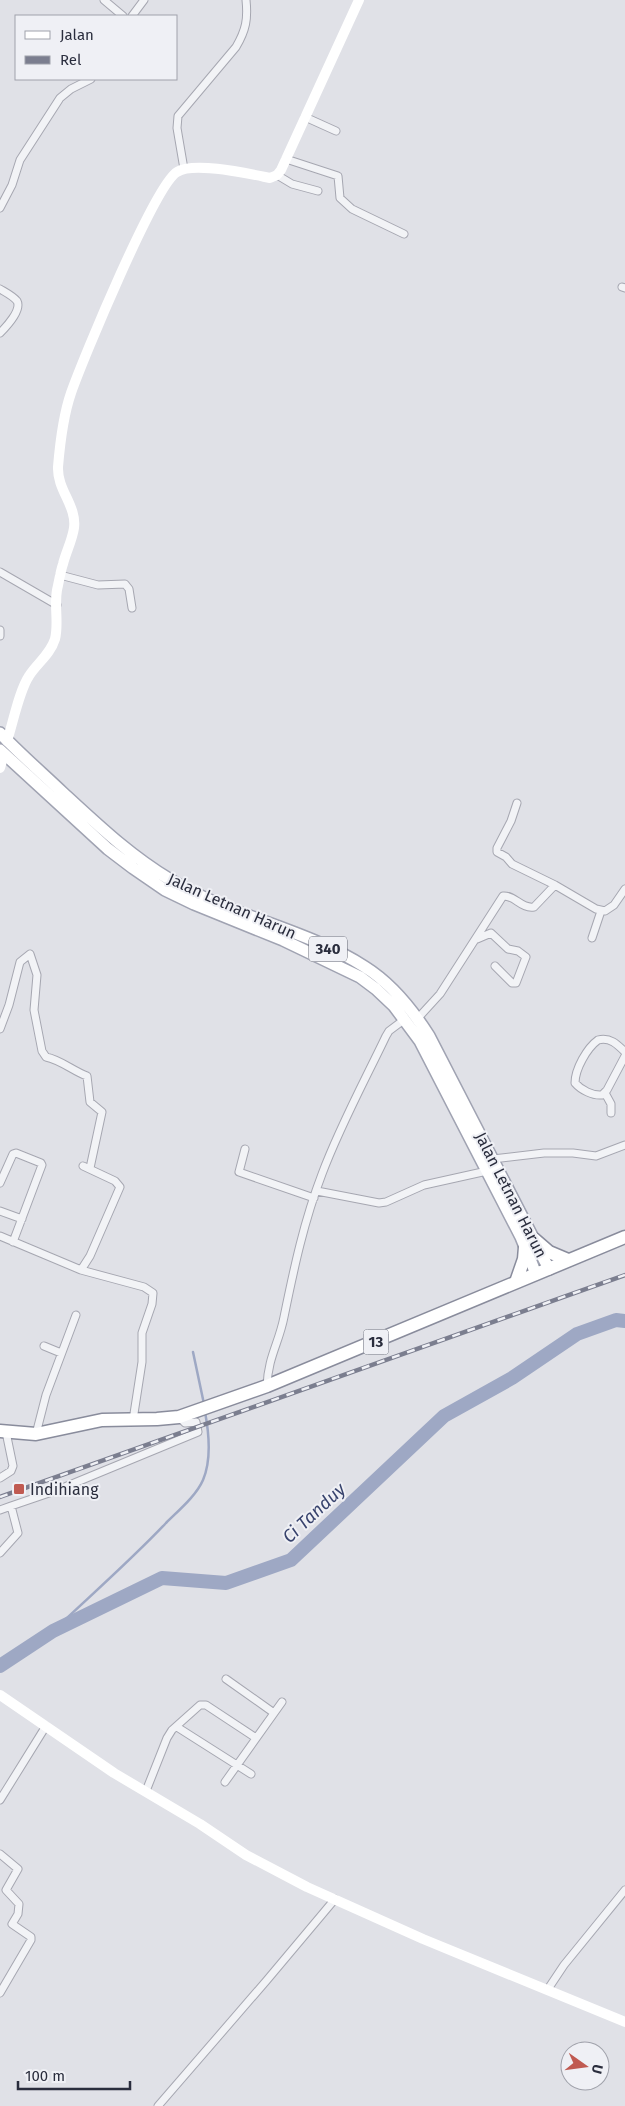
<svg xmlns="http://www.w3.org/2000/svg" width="625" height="2106" font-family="'Fira Sans',sans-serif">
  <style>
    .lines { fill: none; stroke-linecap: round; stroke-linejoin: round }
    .stream { stroke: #9ea8c4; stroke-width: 2.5 }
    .river { stroke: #9ea8c4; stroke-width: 14 }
    .street-casing { stroke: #a6a7b1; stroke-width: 9 }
    .primary-casing { stroke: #a0a3b2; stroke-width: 14 }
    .highway-casing { stroke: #898c9c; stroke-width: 15 }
    .street { stroke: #f2f3f6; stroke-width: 7 }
    .secondary { stroke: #fff; stroke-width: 10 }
    .primary { stroke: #fff; stroke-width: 11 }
    .highway { stroke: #fff; stroke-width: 12 }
    .rail-casing { stroke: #7b7e8f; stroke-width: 4.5 }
    .rail { stroke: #eff0f5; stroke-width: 2.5; stroke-dasharray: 8; stroke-linecap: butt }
    .poi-dot { fill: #c05a51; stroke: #eff0f5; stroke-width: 2 }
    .labels { text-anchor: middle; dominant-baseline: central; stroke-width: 4; stroke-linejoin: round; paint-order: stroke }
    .shield { fill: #eff0f5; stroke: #656874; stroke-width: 1 }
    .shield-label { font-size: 15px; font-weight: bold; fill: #2a2d3d }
    .street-label { font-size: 16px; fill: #2a2d3d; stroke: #eff0f5 }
    .poi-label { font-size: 16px; fill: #2a2d3d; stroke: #eff0f5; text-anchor: start }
    .water-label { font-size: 18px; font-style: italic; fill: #38436d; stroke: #eff0f5 }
  </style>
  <rect width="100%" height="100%" fill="#e0e1e7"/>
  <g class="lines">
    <path class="stream" d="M193 1352 204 1404
      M53 1631C91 1595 130 1561 166 1523 179 1510 196 1496 203 1480 212 1459 209 1433 205 1412"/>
    <path class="river" d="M0 1666 53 1631 162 1578 226 1583 291 1560 444 1416 512 1378 577 1334 616 1320 625 1321"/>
    <g class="street-casing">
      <path id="street" d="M104 0 123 16
        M132 16 144 0
        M305 117 336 131
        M286 159 338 176 340 198 352 209 404 234
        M184 169 177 128 178 116 236 47C246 30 248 19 246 0
        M277 175 292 184 318 191
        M0 208 12 185 20 160 60 98 71 89 91 79
        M622 287 625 288
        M0 289C5 292 13 296 17 301 22 310 6 327 0 333
        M0 572 57 605
        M60 575 98 585 125 584 129 589 132 608
        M0 630V636
        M517 803 511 821 497 848V852L506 857 512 864 555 885
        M592 938 601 911
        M477 939 491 933 508 949 518 951 526 957 516 983H512L495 966
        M418 1018 440 994 503 896C515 895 521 909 534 907L555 885 596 909 605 911 614 905 625 889
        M0 1029 9 1005 20 962 30 954 37 975 34 1010 42 1051 46 1057C61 1060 73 1071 87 1076L90 1102 102 1112 90 1168
        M625 1052C617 1044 610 1037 598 1040 587 1048 575 1069 575 1083 581 1090 593 1096 602 1095L607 1090 625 1056
        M605 1093 611 1104V1113
        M245 1149 239 1172 314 1198
        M493 1159 544 1153H573L596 1156 625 1145
        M0 1183 13 1154 16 1153 41 1163 42 1165 13 1242
        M317 1191 379 1203 386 1202 424 1185 487 1171
        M0 1211 22 1219
        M0 1236 81 1270 144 1287 153 1293 152 1304 142 1333V1362L133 1420
        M81 1270 90 1256 120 1187 115 1181 83 1166
        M44 1346 61 1353
        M267 1386C268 1357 279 1343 284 1317 294 1268 304 1221 322 1174 340 1126 364 1082 386 1036L389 1031 405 1019
        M36 1434 46 1395 76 1315
        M0 1478 11 1471 13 1466 6 1432
        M11 1506 55 1491 198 1432 196 1422 185 1423 179 1417
        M0 1510 11 1506 18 1533 0 1553
        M226 1679 274 1713
        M177 1727 251 1774
        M225 1782 282 1702
        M146 1791 167 1738 172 1730 200 1705H206L256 1738
        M0 1800 46 1726
        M0 1854 18 1869 6 1890 19 1904 18 1914 12 1924 31 1937V1940L0 1993
        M548 1989 564 1965 625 1890
        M158 2106 267 1980 335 1899"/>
    </g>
    <g class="primary-casing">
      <path id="primary" d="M0 733C20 754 42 773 63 793 97 824 129 855 169 879 230 917 305 928 365 967 392 984 412 1009 429 1036L549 1269
        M0 750 108 849 133 868 165 890 194 904 283 940 360 977 376 989 394 1006 420 1041 521 1237 536 1274"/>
    </g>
    <g class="highway-casing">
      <path id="highway" d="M534 1239 549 1252 568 1260
        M516 1282 524 1259 525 1247
        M0 1431 36 1434 102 1420 157 1419 179 1417 267 1386 625 1237"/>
    </g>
    <use href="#street" class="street"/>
    <path class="secondary" d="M7 741C13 723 19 691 29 676 37 663 50 655 55 639 59 623 54 607 57 590 59 582 60 573 63 564 66 552 72 541 74 528 77 506 57 490 58 467 60 443 63 416 71 393 83 359 155 185 177 172 194 161 250 174 270 178L277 175 281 170 359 0
      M0 768 4 754
      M0 1695 114 1773 200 1824 246 1855 307 1887 423 1939 625 2022"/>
    <use href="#primary" class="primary"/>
    <use href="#highway" class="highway"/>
    <g class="rail-casing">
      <path id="rail" d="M0 1497 625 1275"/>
    </g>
    <use href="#rail" class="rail"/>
  </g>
  <rect class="poi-dot" x="13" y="1483" width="12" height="12" rx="2.5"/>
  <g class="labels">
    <g class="shield">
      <rect x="309" y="936.5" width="38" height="25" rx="4"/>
      <rect x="363.5" y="1329.5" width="25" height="25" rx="4"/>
    </g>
    <g class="shield-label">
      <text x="328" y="949">340</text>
      <text x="376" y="1342">13</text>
    </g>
    <g class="street-label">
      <text transform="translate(232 906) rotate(24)">Jalan Letnan Harun</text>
      <text transform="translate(511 1195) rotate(63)">Jalan Letnan Harun</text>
    </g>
    <g class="poi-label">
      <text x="30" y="1489">Indihiang</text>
    </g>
    <g class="water-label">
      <text transform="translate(314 1513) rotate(-43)">Ci Tanduy</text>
    </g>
  </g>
  <rect x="15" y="15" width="162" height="65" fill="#eff0f5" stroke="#a0a2ab"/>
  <rect x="25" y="31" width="25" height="8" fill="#ffffff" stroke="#a0a2ab"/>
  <text x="60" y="40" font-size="15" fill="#2a2d3d">Jalan</text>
  <rect x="25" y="56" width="25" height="8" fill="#7b7e8f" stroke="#a0a2ab"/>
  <text x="60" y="65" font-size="15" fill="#2a2d3d">Rel</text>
  <g transform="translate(585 2066) rotate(104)"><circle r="24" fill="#eff0f5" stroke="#a0a2ab"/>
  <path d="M0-4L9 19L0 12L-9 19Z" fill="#c05a51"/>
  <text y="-8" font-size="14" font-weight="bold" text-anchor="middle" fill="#2a2d3d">U</text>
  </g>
  <path d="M18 2081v8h112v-8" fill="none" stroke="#2a2d3d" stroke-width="2.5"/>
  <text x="25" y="2081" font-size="15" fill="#2a2d3d" stroke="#eff0f5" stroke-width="4" paint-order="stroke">100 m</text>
</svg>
